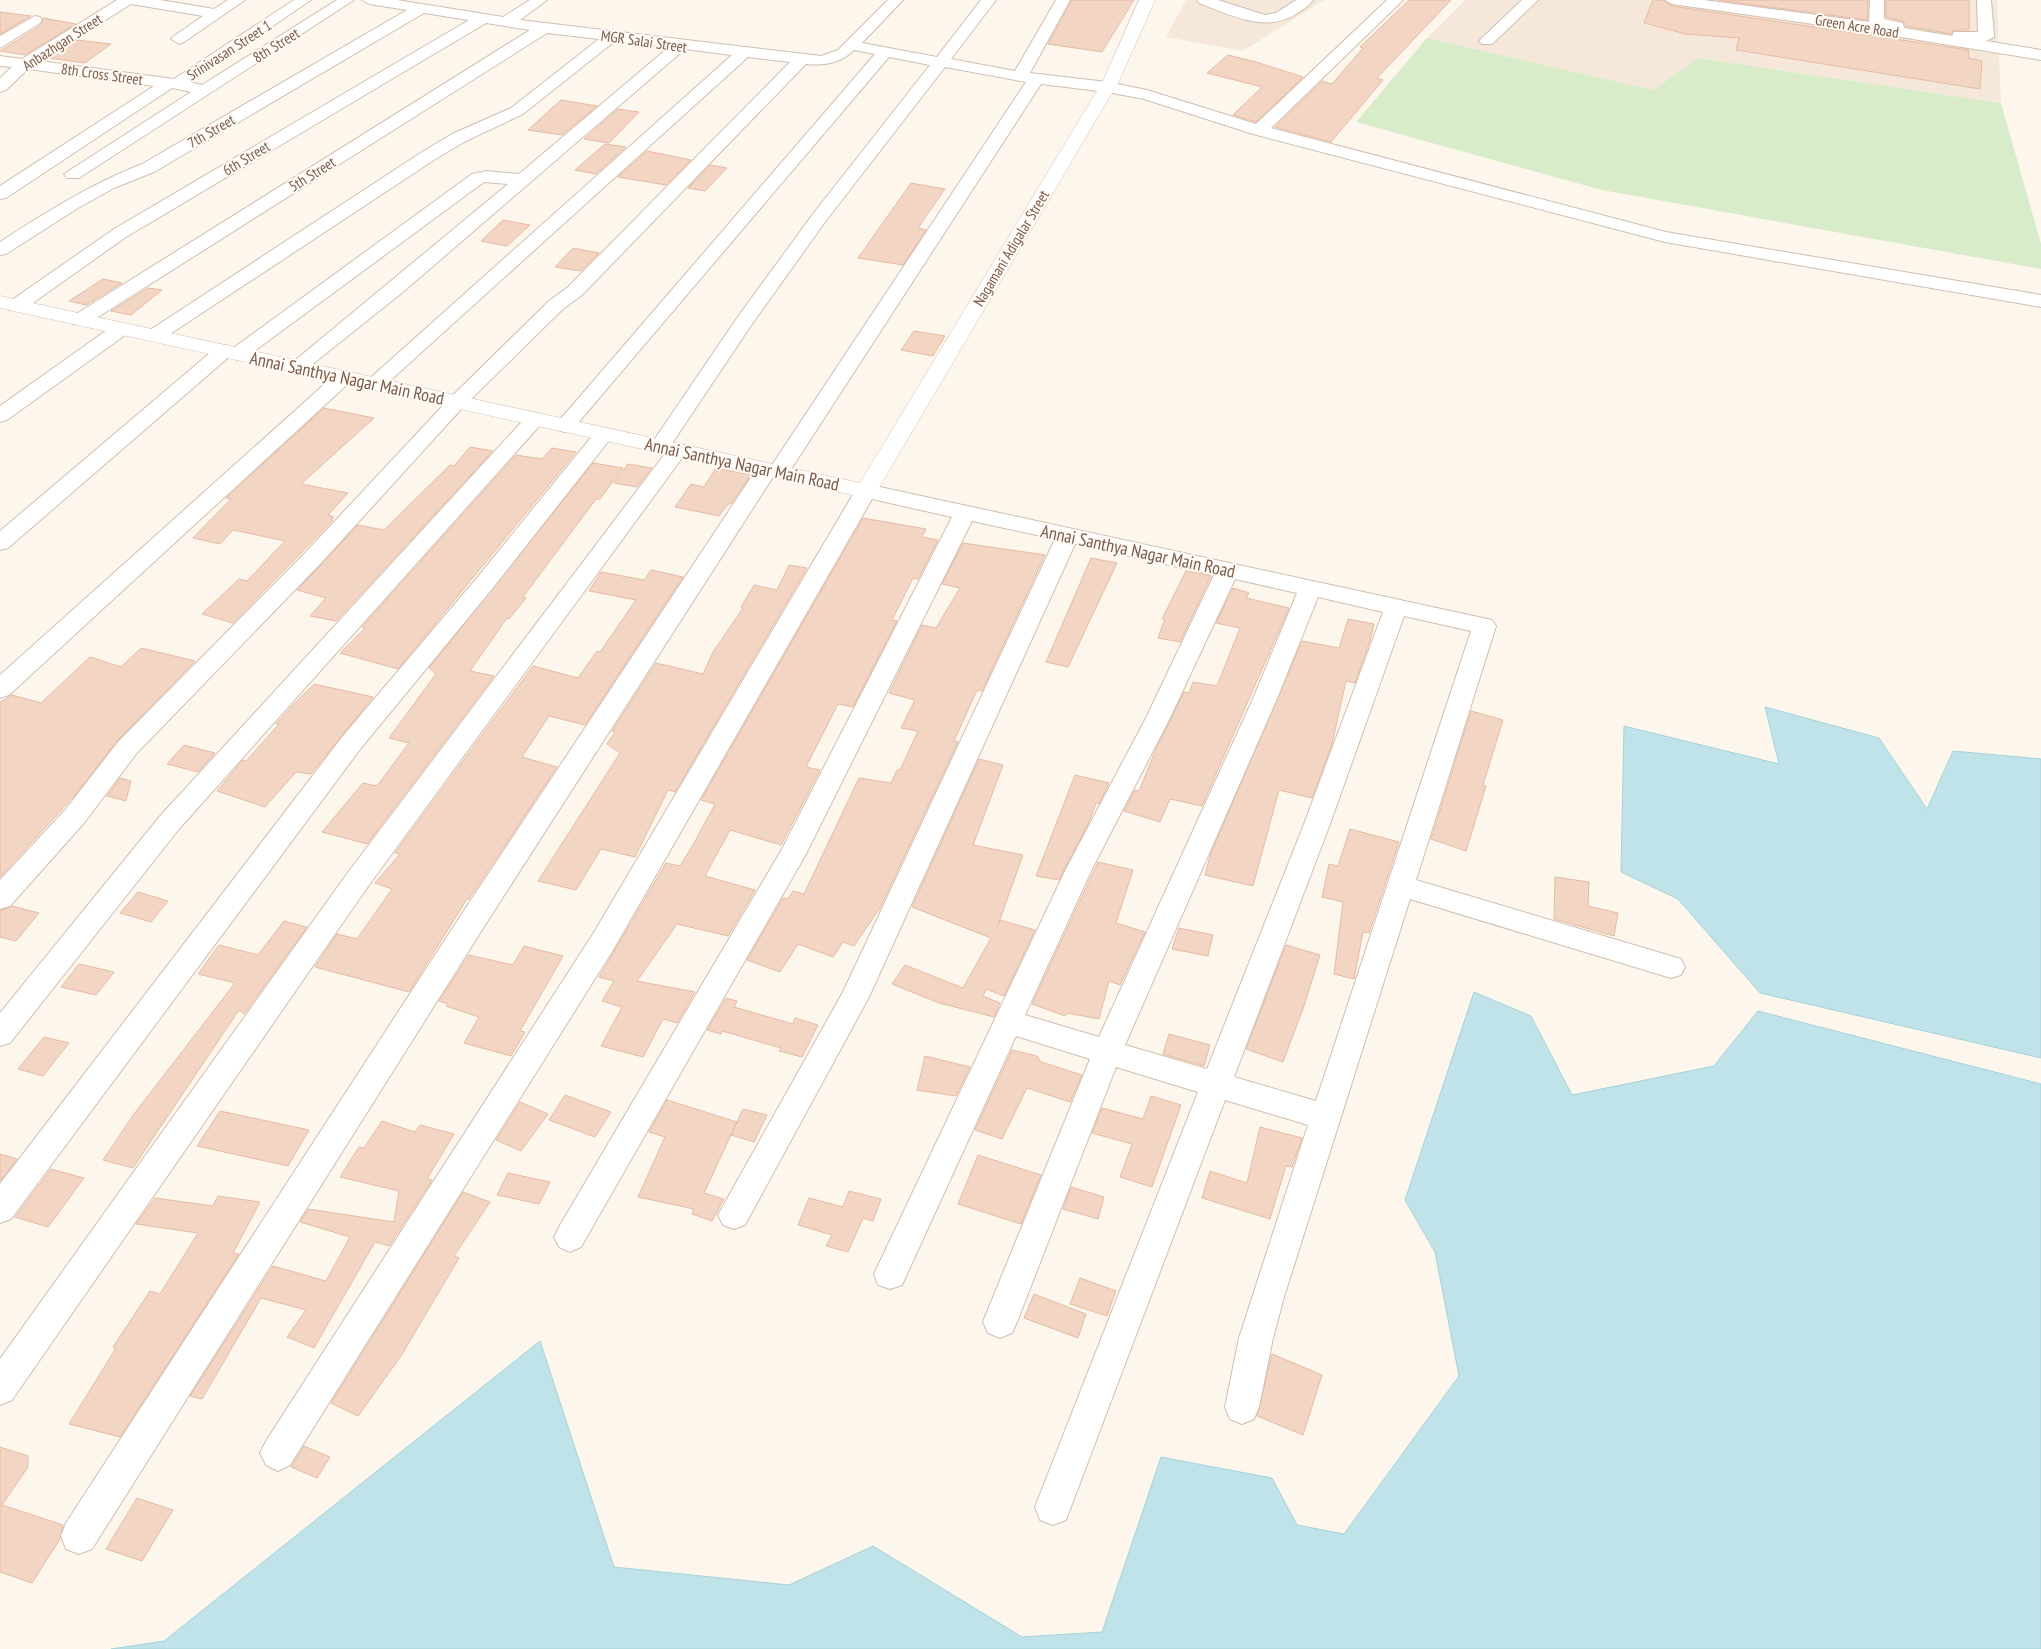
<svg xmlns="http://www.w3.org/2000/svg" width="2041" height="1649" font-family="'PT Sans Narrow',sans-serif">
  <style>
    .residential { fill: #f5e8da }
    .green { fill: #d8ecc9 }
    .water { fill: #bfe3e8; stroke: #a5d3da }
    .building { fill: #f3d5c3; stroke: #e6bba3 }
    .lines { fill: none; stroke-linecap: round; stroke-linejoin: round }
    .street-casing { stroke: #d1beb0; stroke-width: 2 }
    .secondary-casing { stroke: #d6c0b0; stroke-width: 1 }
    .street { fill: #fff; fill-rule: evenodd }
    .secondary { fill: #fff; fill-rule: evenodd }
    .labels { text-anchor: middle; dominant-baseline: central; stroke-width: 4; stroke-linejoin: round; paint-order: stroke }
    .far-street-label { font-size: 15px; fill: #7a5c4d; stroke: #fffaf3 }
    .street-label { font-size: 18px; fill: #7a5c4d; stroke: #fffaf3 }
  </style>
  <rect width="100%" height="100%" fill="#fdf6ec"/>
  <path class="residential" d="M1186 0H1324L1243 51 1166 37Z
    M1465 0H1997L2001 103 1698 58 1653 90 1427 38Z"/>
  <path class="green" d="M1427 38 1653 90 1698 58 2001 103 2041 244V269L1602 190 1356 122Z"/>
  <path class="water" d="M1765 707 1879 738 1927 809 1953 751 2041 759V1058L1760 993 1678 899 1621 872 1624 726 1779 764Z
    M1474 992 1531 1016 1572 1095 1714 1066 1758 1011 2041 1084V1649H111L164 1641 540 1341 614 1567 789 1585 873 1546 1022 1637 1102 1632 1161 1457 1272 1478 1297 1525 1344 1534 1459 1376 1435 1252 1405 1200Z"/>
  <path class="building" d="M1072 0H1134L1102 52 1048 44Z
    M1409 0H1451L1377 78 1383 80 1331 142 1275 127 1322 81 1332 84 1363 48 1360 47Z
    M1653 0H1663L1672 6 1969 50 1968 58 1982 61 1980 89 1736 50 1739 38 1686 34 1644 23Z
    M1718 0H1868L1867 20Z
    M1886 0H1969V30H1954L1951 34 1906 26 1903 21 1886 17Z
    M0 12 31 16 0 34Z
    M43 18 76 24 25 55 0 51 41 25Z
    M77 40 111 44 85 63 48 58Z
    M1228 55 1256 62 1303 77 1256 122 1233 115 1262 87 1207 73Z
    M561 100 597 106 562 135 528 130Z
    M618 109 639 112 609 143 584 139Z
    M605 144 626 147 596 174 575 170Z
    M647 151 691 160 666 185 618 177Z
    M710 165 727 168 705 191 688 188Z
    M911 183 945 189 918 228 926 230 903 265 858 258Z
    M503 220 530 225 507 246 481 241Z
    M573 248 599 253 581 271 555 267Z
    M103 279 122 283 86 305 69 301Z
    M148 288 162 290 131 315 111 311Z
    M914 331 945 336 933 356 901 350Z
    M324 408 374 418 301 484 348 493 328 515 334 517 331 520H333L233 623 202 614 239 579 247 581 285 541 233 530 220 544 193 538 231 499 226 498Z
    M470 447 493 451 336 621 310 616 326 598 297 590 358 525 384 530 450 465 454 466Z
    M552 448 576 452 398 669 340 653 365 628 362 627 516 455 542 459Z
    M593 463 623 468 600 499H596L523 597 526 598 509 619 507 618 470 671 494 676 367 844 322 832 363 783 377 786 409 743 389 738 436 674 429 668Z
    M628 464 652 468 637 487 614 483Z
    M716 468 751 475 731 504H728L719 516 675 507 691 484 704 487Z
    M863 518 926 529 922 537 938 540 918 579 913 578 892 620 897 621 853 707 838 704 806 767 820 770 819 772 781 845 730 830 705 876 755 890 728 936 677 924 637 981 695 992 677 1023 663 1019 643 1057 601 1046 622 1007 602 1001 614 981 599 977 666 863 680 866 693 845 715 804 701 800Z
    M963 543 1045 555 982 691 977 690 954 741 958 742 880 908 854 946 843 942 833 957 798 944 780 972 747 960 783 898 788 899 793 891 804 894 859 778 891 783 897 770H900L918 731 901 728 915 700 889 693 922 625 936 628 960 588 942 584Z
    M1091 558 1117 563 1068 667 1046 662Z
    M789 565 807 568 675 792 668 790 635 857 601 849 576 890 538 881 620 753 607 744 615 732 612 731 656 663 703 674 713 652 743 608 741 607 754 585 777 590Z
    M651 570 683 577 585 725 549 716 522 757 557 767 469 899H467L409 992 315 967 337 934 357 939 392 889 375 883 400 854 395 853 533 666 578 678 597 651 600 652 636 600 589 591 601 572 644 580Z
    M1186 571 1211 576 1180 642 1158 638 1165 619H1162Z
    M1233 588 1249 593 1246 598 1289 608 1202 806 1170 799 1160 822 1124 811 1135 790 1139 791 1156 749 1184 692 1189 693 1193 682 1217 686 1240 628 1216 623Z
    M1348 619 1374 624 1370 641 1355 683 1346 681 1332 744 1312 798 1279 790 1253 886 1205 875 1211 853 1302 641 1339 648Z
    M141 648 195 661 117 741 75 795 0 877V702L12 695 41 703 90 657 121 667Z
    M314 684 373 697 311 774 296 772 265 807 217 791 243 760 246 761 279 724H276L292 706Z
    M1471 711 1503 720 1483 785 1486 786 1466 851 1431 839Z
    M184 745 215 753 198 772 167 764Z
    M979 759 1003 765 973 845 1023 855 998 925 1000 920 1035 930 1004 996 986 989 983 996 1000 1003 994 1017 939 1003 892 984 905 965 963 988 991 938 912 907Z
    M1075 775 1109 783 1099 804 1096 803 1089 822 1059 880 1036 876Z
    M120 778 131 781 126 801 107 796Z
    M1350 829 1399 842 1369 933 1363 932 1354 979 1334 974 1343 902 1322 897 1329 864 1338 866Z
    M1098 862 1133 870 1116 923 1145 932 1120 985 1109 981 1099 1019 1067 1013 1065 1016 1032 1004Z
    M1555 877 1589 882 1588 906 1618 913 1614 936 1554 919Z
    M138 892 168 901 151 922 120 913Z
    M12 906 39 913 16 941 0 937V911Z
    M284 921 307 927 244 1014 239 1010 133 1168 103 1160 134 1114 235 983 198 974 219 945 258 955Z
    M1179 928 1213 935 1208 956 1172 949Z
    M1286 945 1320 955 1304 1006 1283 1062 1246 1049Z
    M524 946 563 956 520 1031 525 1032 511 1056 464 1043 479 1017 446 1006 448 1004 439 1001 469 955 513 965Z
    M79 964 114 972 96 995 61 987Z
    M726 998 737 1001 734 1007 793 1024 795 1018 818 1025 802 1057 779 1051 781 1048 722 1031 721 1034 707 1030Z
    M1169 1034 1210 1045 1204 1066 1163 1054Z
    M44 1037 69 1043 43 1076 18 1069Z
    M1012 1050 1037 1056 1041 1062 1082 1075 1070 1102 1027 1088 1002 1139 975 1130Z
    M925 1056 970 1067 956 1096 917 1090Z
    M565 1095 611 1112 595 1137 549 1120Z
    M1151 1096 1181 1105 1152 1187 1120 1177 1132 1144 1092 1133 1102 1108 1143 1119Z
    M667 1100 737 1122 704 1193 724 1199 712 1221 692 1214 694 1209 638 1197 665 1137 649 1132Z
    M520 1102 548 1114 521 1151 496 1140Z
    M743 1109 767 1115 754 1142 731 1135Z
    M220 1111 309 1130 288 1166 197 1146Z
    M382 1121 415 1132 420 1125 454 1134 427 1179 432 1180 389 1246 375 1242 314 1348 287 1337 306 1310 261 1298 202 1399 190 1396 273 1266 326 1281 350 1237 300 1222 308 1209 394 1222 399 1191 340 1177 359 1147 364 1148Z
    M1260 1127 1302 1138 1292 1167 1286 1166 1270 1219 1202 1198 1210 1171 1247 1183Z
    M0 1154 17 1159 0 1181Z
    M978 1155 1041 1175 1021 1224 958 1204Z
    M51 1169 84 1178 48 1227 15 1217Z
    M508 1173 550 1182 539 1204 497 1195Z
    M1071 1187 1104 1197 1098 1219 1063 1209Z
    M849 1191 881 1199 873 1221 863 1218 848 1252 826 1246 832 1235 798 1225 809 1198 843 1207Z
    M463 1192 490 1202 454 1256 459 1258 401 1356 358 1416 331 1403Z
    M218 1196 260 1202 233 1253 239 1254 120 1437 69 1424 116 1348 113 1347 150 1291 160 1294 198 1233 136 1224 155 1198 213 1206Z
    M1080 1278 1116 1291 1107 1316 1070 1304Z
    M1034 1294 1086 1314 1078 1338 1024 1318Z
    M1272 1354 1322 1375 1303 1435 1257 1416Z
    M304 1446 330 1457 317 1478 291 1467Z
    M0 1447 28 1456V1467L2 1505 63 1525 60 1539 32 1583 0 1572Z
    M137 1498 173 1510 142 1561 106 1549Z"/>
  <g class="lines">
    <g class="street-casing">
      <path id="street" d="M117 0H160L214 9 228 0H245L184 42 179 44 171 39 174 36 203 16 131 4 40 61 174 79 294 0H311L190 82 202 85 337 0H354L79 178H67L64 174 191 92 172 88 6 198 0 199V186L154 86 28 69 6 90 0 92V78L12 67 0 66V56L22 59Z
        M362 0H397L503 17 530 0H547L520 20 821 56 838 50 888 0H903L862 43 937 57 981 0H996L951 59 1015 71 1056 0H1070L1030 73 1107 82 1147 90 1256 124 1387 0H1403L1271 128 1666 232 2041 295V307L1665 242 1253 134 1144 99 1107 92 1041 84 786 477H773L487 922 92 1549 79 1554 66 1549 61 1536 66 1523 467 906 756 470 759 465H772L1026 82 945 67 825 222 752 324 671 445 678 444 685 446 688 450 685 454 369 885 12 1400 0 1405V1359L349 871 667 451 660 452 653 450 650 446 737 318 813 214 930 65 889 57 572 430 565 432 558 430 555 426 558 422 875 54 854 50C841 63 824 66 806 64L582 295 563 309 464 406 322 562 136 754 84 823 10 906 0 909V880L66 809 118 742 306 552 450 398 549 301 568 287 790 62 748 57 382 388 375 390 368 388 365 384 368 380 732 55 685 49 403 292 304 371H290L287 367 508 184 484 182 245 358 238 360 230 356 8 548 0 550V531L217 347 224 345 232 349 472 174 486 171 519 174 669 47 615 41 523 114 464 142 434 160 161 340H147L144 336 147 332 422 152 452 134 511 108 599 39 547 33 87 324H73L70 320 73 316 530 30 486 23 126 237 23 310H9L7 306 9 302 114 229 469 20 424 13 154 172 114 188 78 208 6 254 0 255V242C46 212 91 184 142 164L407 10 369 4Z
        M1197 0H1218L1265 15 1276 13 1296 0H1313C1310 5 1304 9 1299 12 1267 35 1231 15 1199 3Z
        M1522 0H1538L1492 44H1482L1479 41 1482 38Z
        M1665 0H1704L1869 22 1870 0H1884V19L1903 23 1904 28 1952 36 1954 32H1978L1977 0H1991L1994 37 1986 41 2041 50V60L1876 33 1672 4Z
        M35 16 40 17 42 20 40 23 0 48V36Z
        M121 323 128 325 131 329 128 333 7 420 0 422V406L114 325Z
        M344 371 351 373 354 377 351 381 9 695 0 698V675L337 373Z
        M535 413 542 415 545 419 542 423 179 829 10 1043 0 1046V1013L161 815 528 415Z
        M604 428 611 430 614 434 611 438 492 589 361 748 11 1219 0 1223V1184L343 736 476 579 597 430Z
        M866 484 1492 620 1496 626 1416 880 1681 959 1685 967 1681 975 1671 978 1410 899 1284 1297 1273 1338 1259 1407 1254 1419 1242 1424 1230 1419 1225 1407 1239 1338 1308 1125 1225 1100 1066 1520 1053 1525 1040 1520 1035 1507 1198 1092 1116 1067 1017 1322 1012 1333 1000 1338 988 1333 983 1322 1090 1059 1016 1036 902 1285 890 1289 878 1285 874 1274 1066 869 1146 718 1214 575 1075 544 869 997 745 1225 734 1229 723 1225 718 1215 843 992 1055 539 972 521 806 854 581 1247 570 1252 559 1247 554 1237 559 1227 782 849 952 517 872 499 613 950 290 1465 278 1471 266 1465 260 1453 266 1441 593 934 855 491 858 486ZM1235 579 1297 593 1252 701 1099 1037 1025 1015 1092 869 1170 718ZM1318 597 1383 612 1304 824 1207 1069 1125 1045 1276 701ZM1404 616 1471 631 1316 1101 1234 1077 1330 824Z"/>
    </g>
    <g class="secondary-casing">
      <path id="secondary" d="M1139 0H1155L1119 81 874 496 866 498 0 308V296L860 483 1103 81Z"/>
    </g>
    <use href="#street" class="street"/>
    <use href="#secondary" class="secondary"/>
  </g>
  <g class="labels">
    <g class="far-street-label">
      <text transform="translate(1857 26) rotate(9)">Green Acre Road</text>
      <text transform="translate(644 41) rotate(8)">MGR Salai Street</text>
      <text transform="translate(62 42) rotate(-33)">Anbazhgan Street</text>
      <text transform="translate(276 45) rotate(-32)">8th Street</text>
      <text transform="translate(229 50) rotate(-33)">Srinivasan Street 1</text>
      <text transform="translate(102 74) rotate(8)">8th Cross Street</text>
      <text transform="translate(211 131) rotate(-30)">7th Street</text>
      <text transform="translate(246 158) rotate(-31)">6th Street</text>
      <text transform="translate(312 174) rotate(-32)">5th Street</text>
      <text transform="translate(1011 248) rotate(-59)">Nagamani Adigalar Street</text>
    </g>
    <g class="street-label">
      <text transform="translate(347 378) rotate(12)">Annai Santhya Nagar Main Road</text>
      <text transform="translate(742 464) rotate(12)">Annai Santhya Nagar Main Road</text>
      <text transform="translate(1138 551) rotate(12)">Annai Santhya Nagar Main Road</text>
    </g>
  </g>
</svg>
